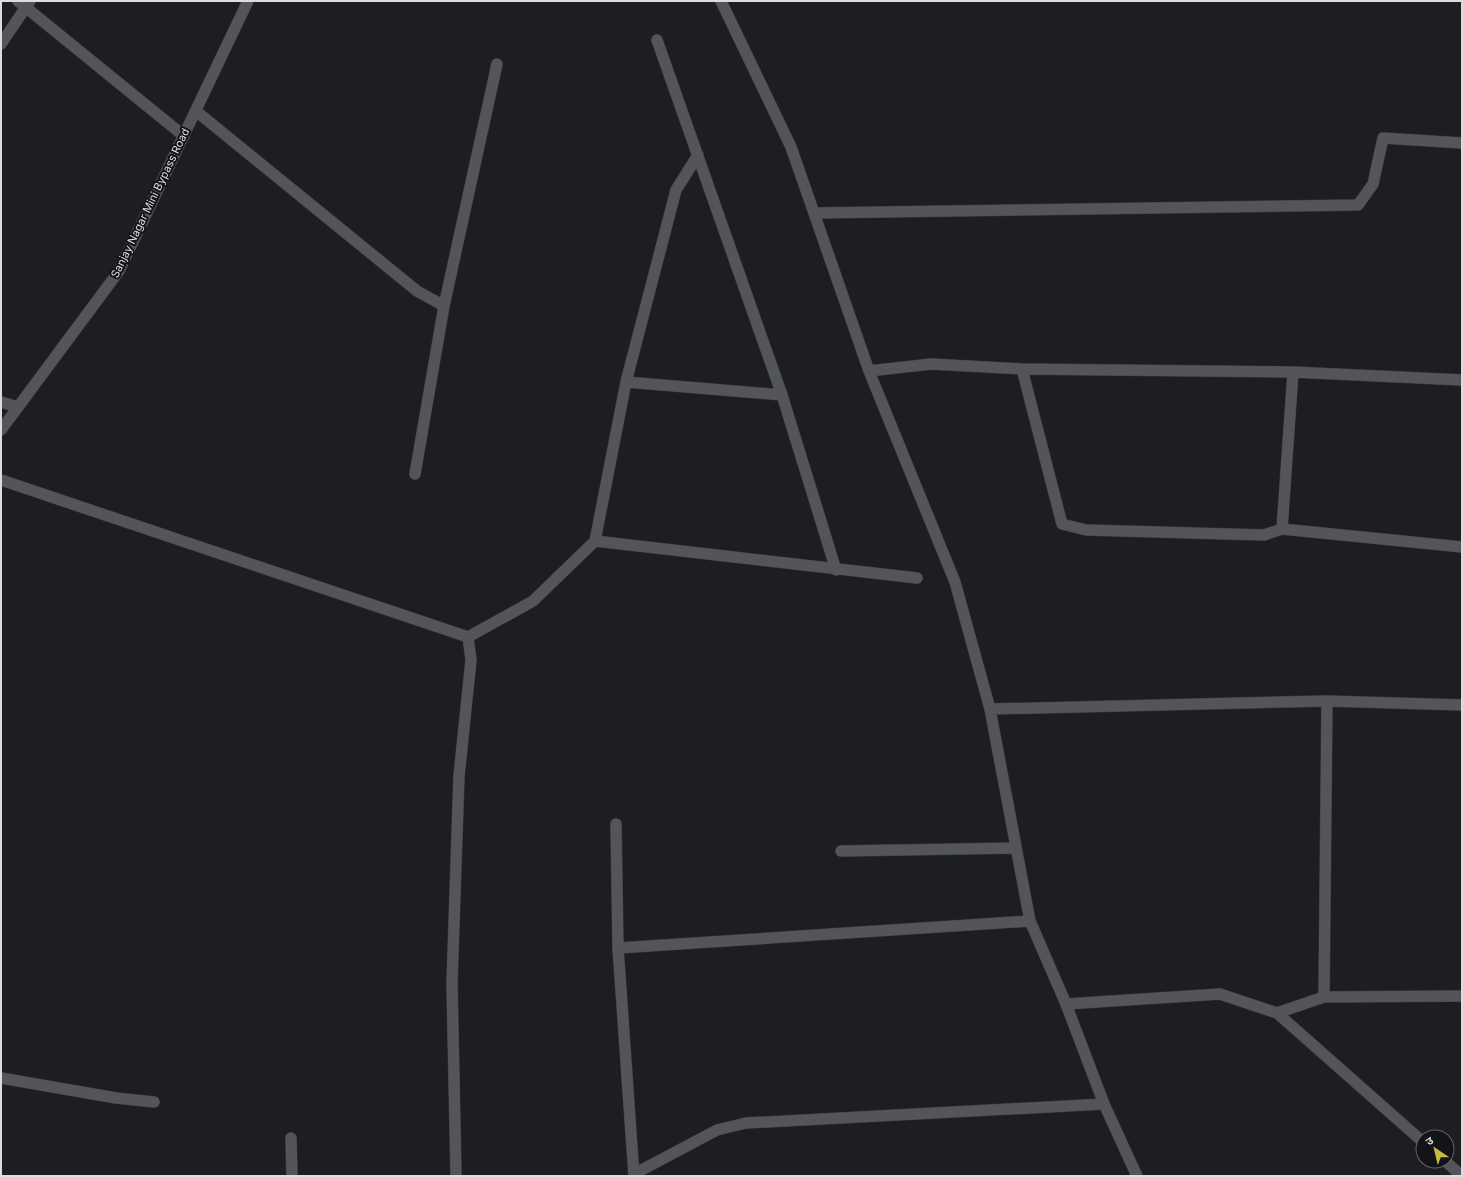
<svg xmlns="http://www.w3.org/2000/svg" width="1463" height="1177" font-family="Inter,'Noto Sans Devanagari',sans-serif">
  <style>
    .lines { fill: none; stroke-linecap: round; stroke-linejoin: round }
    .service-casing { stroke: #3a3b3f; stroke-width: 12 }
    .minor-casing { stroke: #3a3b3f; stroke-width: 12 }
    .tertiary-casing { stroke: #3a3b3f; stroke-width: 12 }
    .service { stroke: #53555a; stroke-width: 11 }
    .minor { stroke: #53555a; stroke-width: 11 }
    .tertiary { stroke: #53555a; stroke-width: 11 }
    .labels { text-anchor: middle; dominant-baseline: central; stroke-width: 4; stroke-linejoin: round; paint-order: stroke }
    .street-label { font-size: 11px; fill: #dcdde0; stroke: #131419 }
  </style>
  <rect width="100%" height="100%" fill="#1c1e22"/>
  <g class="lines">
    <g class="service-casing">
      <path id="service" d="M1 44 30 1"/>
    </g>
    <g class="minor-casing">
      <path id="minor" d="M18 1 184 136
        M721 1 791 147 869 371 955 582 990 709 1030 921 1066 1004 1104 1104 1137 1176
        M657 40 782 395 836 570
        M196 111 417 291 444 306
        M815 213 1358 205 1373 184 1383 138 1462 143
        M1022 369 1062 524 1086 530 1264 535 1282 529 1462 547
        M869 371 931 364 1022 369 1293 372 1462 380
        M626 382 782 395
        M1 402 18 407
        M415 474 444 306 497 64
        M1 480 468 637
        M1282 529 1293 372
        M595 541 917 578
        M990 709 1327 701 1462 705
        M616 824 618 948 634 1176
        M841 851 1016 848
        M618 948 1030 921
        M1324 997 1327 701
        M1066 1004 1220 994 1277 1013 1423 1142
        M1277 1013 1324 997 1462 996
        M1 1078 116 1098 154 1102
        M291 1138 292 1176
        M1445 1161 1462 1176
        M634 1174 717 1130 746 1123 1104 1104
        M456 1176 452 983 459 776 471 660 468 637 533 601 595 541 626 382 676 190 698 155"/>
    </g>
    <g class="tertiary-casing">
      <path id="tertiary" d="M1 430 119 271 248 1"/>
    </g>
    <use href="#service" class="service"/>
    <use href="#minor" class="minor"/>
    <use href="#tertiary" class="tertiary"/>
  </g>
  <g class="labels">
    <g class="street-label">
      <text transform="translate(150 203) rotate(-64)">Sanjay Nagar Mini Bypass Road</text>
    </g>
  </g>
  <rect width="1463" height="1177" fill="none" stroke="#dcdde0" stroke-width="4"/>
  <g transform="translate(1435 1149) rotate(325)"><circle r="19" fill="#131419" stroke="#636469"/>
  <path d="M0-3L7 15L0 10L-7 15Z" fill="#c5bc3d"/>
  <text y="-6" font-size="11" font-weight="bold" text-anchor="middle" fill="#dcdde0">उ</text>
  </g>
</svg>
